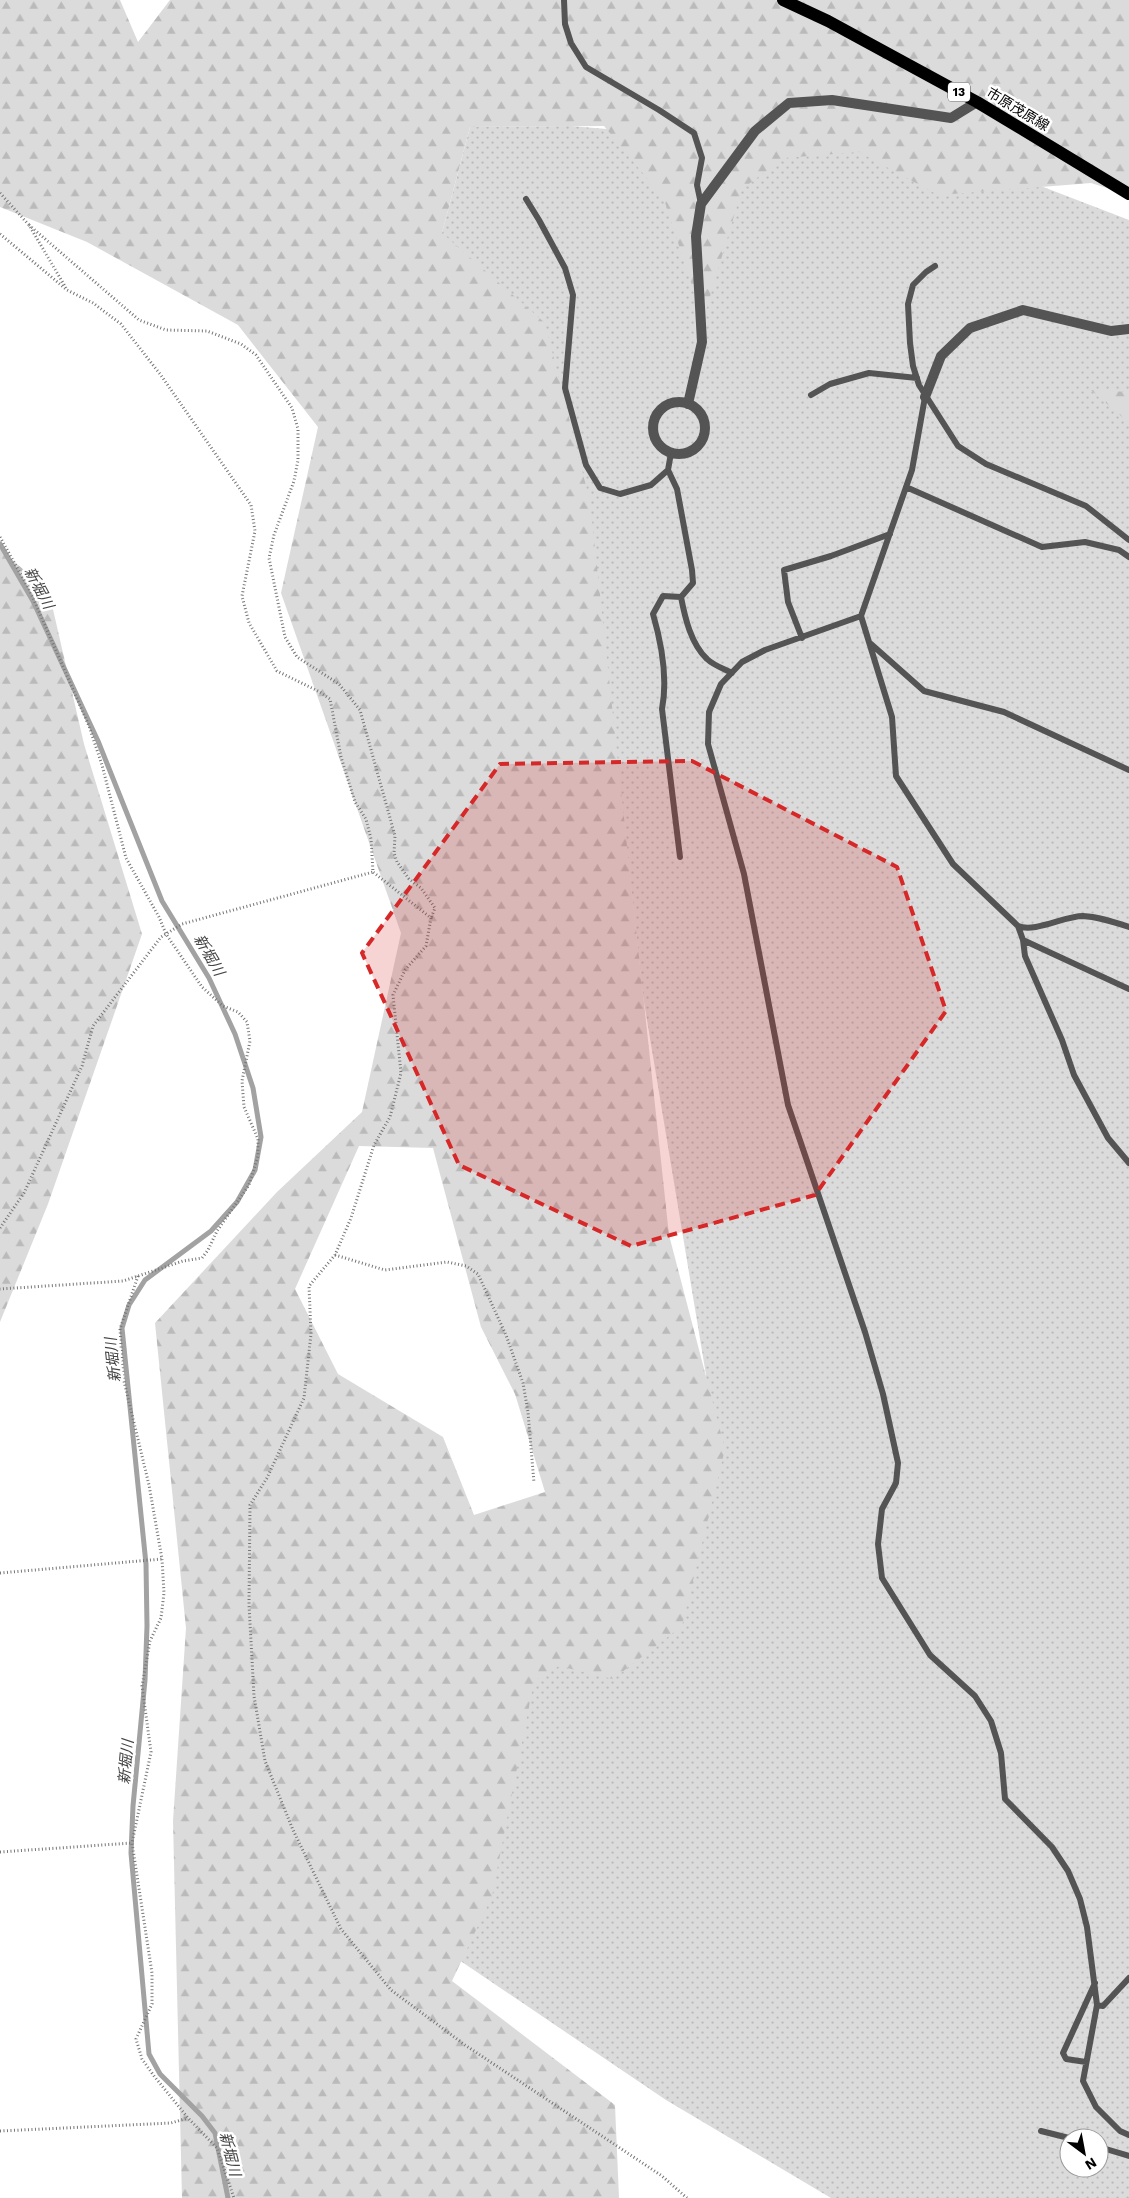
<svg xmlns="http://www.w3.org/2000/svg" width="1129" height="2198" font-family="'Work Sans','Noto Sans JP',sans-serif">
  <style>
    .grass { fill: url(#grass-dots); fill-rule: evenodd }
    .forest { fill: url(#forest-firs); fill-rule: evenodd }
    .lines { fill: none; stroke-linecap: round; stroke-linejoin: round }
    .stream { stroke: #a2a2a2; stroke-width: 5 }
    .path { stroke: #767676; stroke-width: 3; stroke-dasharray: 1 2.5; stroke-linecap: butt }
    .lane { stroke: #545454; stroke-width: 6 }
    .street { stroke: #545454; stroke-width: 10 }
    .primary { stroke: #000; stroke-width: 12 }
    .marked { fill: #d62828; fill-opacity: 0.2; stroke: #d62828; stroke-width: 4; stroke-dasharray: 10 6; stroke-linejoin: round }
    .labels { text-anchor: middle; dominant-baseline: central; stroke-width: 5; stroke-linejoin: round; paint-order: stroke }
    .shield { fill: #fff; stroke: #4c4c4c; stroke-width: 1 }
    .shield-label { font-size: 12px; font-weight: bold; fill: #000 }
    .street-label { font-size: 14px; fill: #000; stroke: #fff }
    .water-label { font-size: 15px; font-style: italic; fill: #434343; stroke: #fff }
  </style>
  <defs>
    <pattern id="grass-dots" width="8" height="8" patternUnits="userSpaceOnUse" patternTransform="scale(1.25)"><rect width="8" height="8" fill="#dbdbdb"/><path d="M2 2h.1M6 6h.1" fill="none" stroke="#bababa" stroke-width="1.8" stroke-linecap="round"/></pattern>
    <pattern id="forest-firs" width="22" height="20" patternUnits="userSpaceOnUse" patternTransform="scale(1.25)"><rect width="22" height="20" fill="#dbdbdb"/><path d="M5 1l3.5 6h-7zM16 11l3.5 6h-7z" fill="#bababa"/></pattern>
  </defs>
  <rect width="100%" height="100%" fill="#fff"/>
  <path class="grass" d="M571 126 973 160 1129 220V2198H831L666 2100 431 1941 495 1678 706 1375 643 996 617 759 442 233 470 127ZM1069 2138H1099V2168H1069Z"/>
  <path class="forest" d="M0 0H120L138 42 170 0H1129V195L1091 183 938 195 859 152 784 158 742 189 703 320 664 199 604 126 470 127 442 233 545 323 590 502 669 1235 725 1449 682 1626 613 1679 559 1666 534 1681 492 1896 452 1981 615 2105 619 2198H182L173 1821 186 1628 155 1323 277 1192 362 1112 401 933 281 593 318 427 238 325 87 242 0 207ZM359 1146 433 1148 481 1327 515 1394 545 1492 474 1515 443 1437 338 1374 295 1289Z
    M1091 390 1129 392V423Z
    M0 549 49 592 84 744 142 934 48 1204 0 1322Z"/>
  <g class="lines">
    <path class="stream" d="M0 544 33 601 98 741 162 901 209 978 235 1034 253 1088 261 1137 255 1170 237 1202 211 1231 145 1280 129 1305 122 1328 146 1564 147 1626 145 1680 133 1806 131 1853 149 2054 160 2074 202 2116 215 2133 228 2198"/>
    <path class="path" d="M0 193 29 225 66 288
      M29 225 139 320 166 330 207 331 241 344 256 355 292 408 298 429V460L294 481 274 535 269 558 285 637 297 657 339 684 360 710 395 836 394 853 397 862 409 879 421 888 435 908 431 918
      M0 234 67 290 93 303 121 324 160 374 251 505 255 531 242 596 249 623 277 671 320 692 330 699 341 757 355 802 366 819 371 839 373 872 431 918 426 946 405 970 393 995 401 1073 390 1117 374 1145 351 1218 335 1255 309 1286 311 1334 304 1398 267 1478 250 1505 249 1605 254 1696 265 1761 293 1830 341 1929 391 1990 465 2045 662 2176 687 2198
      M0 537 30 591 89 726 102 765 126 858 159 917 166 934 202 987 223 1006 238 1012 247 1022 250 1041 242 1081 244 1107 258 1139V1156L249 1185 217 1231 208 1250 202 1258 183 1261 123 1281 0 1289
      M0 1228 24 1193 82 1066 93 1026 161 937 182 924 373 872
      M335 1255 385 1270 447 1262 466 1266 478 1274 506 1335 523 1383 528 1412 534 1483
      M138 1276 120 1329 123 1377 149 1485 162 1559 164 1593 161 1618 150 1641 142 1686 151 1752 132 1843 152 1973V2004L136 2039 142 2059 154 2076 188 2118 217 2148 234 2198
      M0 1573 162 1559
      M0 1852 132 1843
      M0 2131 171 2123 188 2118"/>
    <path class="lane" d="M564 0 565 24 571 43 586 67 659 110 694 133 702 158 697 185 701 204
      M526 199 539 220 565 268 573 295 565 388 586 465 600 488 620 494 651 485 668 470 671 453
      M935 266 926 272 913 285 908 304 910 343 913 366 919 385 958 446 986 464 1086 506 1129 540
      M811 395 830 384 869 373 917 378
      M925 397 912 470 861 616 892 717 896 776 953 864 1018 926 1023 940 1129 989
      M668 470 677 489 692 570 693 583 681 597C685 618 691 644 707 659 713 665 724 669 732 673
      M906 487 1042 547 1085 542 1119 550 1129 557
      M861 616 765 650 742 662 721 684 709 712 708 744 744 874 788 1105 865 1332 883 1394 898 1463 896 1483 882 1509 878 1544 882 1578 930 1655 975 1696 991 1721 1001 1753 1005 1799 1052 1847 1068 1871 1080 1899 1087 1927 1097 2005 1083 2081 1096 2107 1120 2131 1129 2135
      M802 638 788 602 784 570 831 556 890 534
      M871 644 924 691 1004 712 1129 770
      M680 857 662 709C668 678 662 645 653 614L663 596 681 597
      M1018 926C1035 933 1064 916 1083 916 1099 917 1114 922 1129 927
      M1023 940 1025 956 1062 1040 1074 1075 1108 1138 1129 1163
      M1097 2005 1103 2006 1129 1978
      M1086 2062 1066 2059 1063 2053 1095 1983
      M1041 2131 1069 2138
      M1099 2147 1129 2156"/>
    <path class="street" d="M925 397 941 356 970 328 1023 310 1111 331 1129 329
      M653 428a26 26 0 1 1 52 0a26 26 0 1 1-52 0Z
      M688 404 702 342 696 236 701 204 755 131 789 103 832 100 951 118 977 102"/>
    <path class="primary" d="M783 0 828 21 977 102 1129 194"/>
  </g>
  <path class="marked" d="M692 761 897 867 946 1011 815 1195 631 1246 459 1165 362 953 500 764Z"/>
  <g class="labels">
    <rect class="shield" x="948" y="82.5" width="22" height="19" rx="4"/>
    <g class="shield-label">
      <text x="959" y="92">13</text>
    </g>
    <g class="street-label">
      <text transform="translate(1018 109) rotate(31)">市原茂原線</text>
    </g>
    <g class="water-label">
      <text transform="translate(39 588) rotate(62)">新堀川</text>
      <text transform="translate(209 955) rotate(60)">新堀川</text>
      <text transform="translate(113 1360) rotate(-96)">新堀川</text>
      <text transform="translate(126 1762) rotate(-85)">新堀川</text>
      <text transform="translate(230 2154) rotate(76)">新堀川</text>
    </g>
  </g>
  <g transform="translate(1084 2153) rotate(148)"><circle r="24" fill="#ffffff" stroke="#999999"/>
  <path d="M0-4L9 19L0 12L-9 19Z" fill="#000000"/>
  <text y="-8" font-size="14" font-weight="bold" text-anchor="middle" fill="#000000">N</text>
  </g>
</svg>
